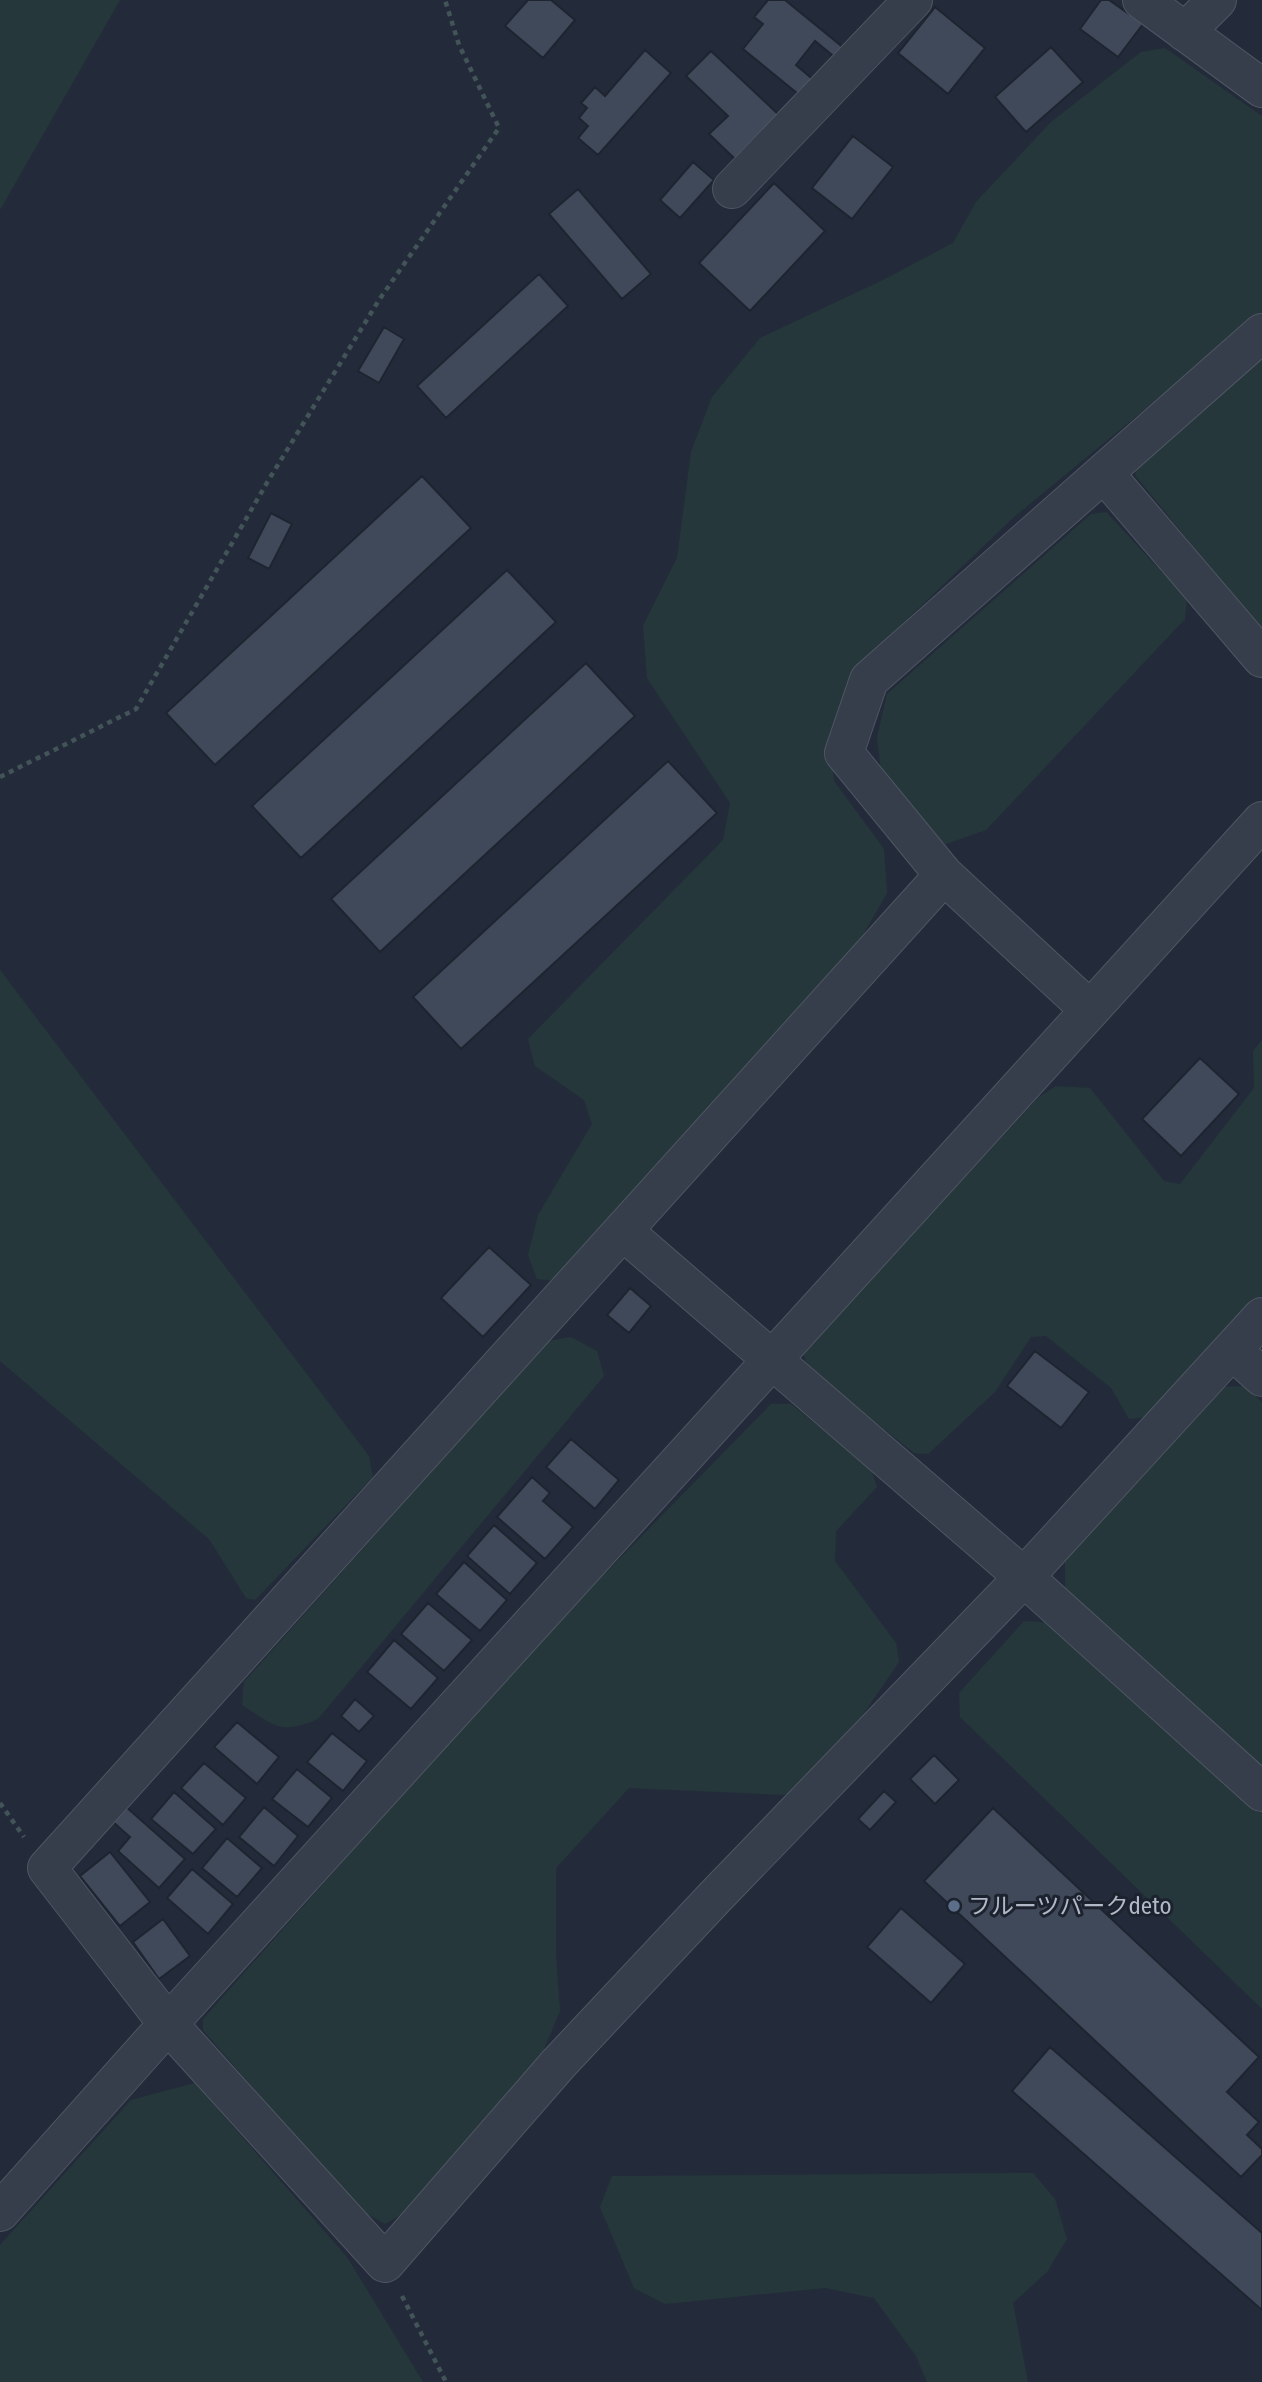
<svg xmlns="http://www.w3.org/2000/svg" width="1262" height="2382" font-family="'Fira Sans Condensed','Noto Sans JP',sans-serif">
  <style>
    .green { fill: #25373b }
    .building { fill: #404959; stroke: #1e2531; stroke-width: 2 }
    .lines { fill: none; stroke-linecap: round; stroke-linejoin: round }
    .minor-casing { stroke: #4f5663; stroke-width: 40 }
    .path { stroke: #435459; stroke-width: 4.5; stroke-dasharray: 5 5; stroke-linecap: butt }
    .minor { stroke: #373e4b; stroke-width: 38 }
    .service-dot { fill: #5c6f8a; stroke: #1c232f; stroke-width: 2.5 }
    .labels { text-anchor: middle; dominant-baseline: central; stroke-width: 6; stroke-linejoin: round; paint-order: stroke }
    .poi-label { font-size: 23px; fill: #b2b9c6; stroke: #1c232f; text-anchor: start }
  </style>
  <rect width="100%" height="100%" fill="#232b3a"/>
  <path class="green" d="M0 0H120L0 210Z
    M1165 48 1262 116V313L1014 517 900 626 852 683 831 741 834 781 884 849 887 893 859 942 556 1281 537 1279 528 1255 538 1215 592 1124 584 1100 535 1066 528 1039 723 840 730 803 647 678 643 626 677 558 691 452 712 397 760 338 883 280 953 243 976 202 1051 122 1141 52Z
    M1262 359V631L1135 475 1143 451Z
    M1106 512 1187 599 1185 619 986 830 943 845 882 781 877 737 887 694 1091 514Z
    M0 970 369 1456 373 1477 255 1600 246 1598 209 1539 0 1361Z
    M1262 1040V1295L1152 1416 1129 1419 1111 1388 1046 1336 1031 1337 995 1392 928 1454 914 1453 809 1369 803 1353 1039 1097 1056 1086 1090 1088 1164 1181 1180 1184 1254 1088 1253 1051Z
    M571 1337 597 1351 604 1376 318 1719C279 1735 276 1726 242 1705L244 1682 548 1341Z
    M1245 1386 1262 1402V1770L1065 1592V1554L1217 1387Z
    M771 1404H791L871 1469 877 1487 836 1531 835 1561 896 1643 899 1662 818 1780 787 1795 629 1788 556 1868V1956L560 2011 536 2068 408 2211 385 2224 358 2209 203 2030V2019L540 1640Z
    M1024 1621 1055 1623 1262 1811V2009L960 1717 959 1693Z
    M195 2083 347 2257 423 2382H0V2245L131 2100Z
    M1033 2173 1055 2199 1067 2239 1047 2272 1013 2303 1028 2382H927L916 2356 874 2298 825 2288 665 2304 634 2288 600 2207 612 2176Z"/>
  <path class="building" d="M528 0H551L575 20 543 58 505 26Z
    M768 0H785L845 49 837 59 815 41 796 65 816 82 803 98 743 49 763 24 754 17Z
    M1101 0H1109L1143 24 1118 57 1080 29Z
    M935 7 985 48 948 94 898 53Z
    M1051 47 1083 82 1026 132 995 97Z
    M645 50 671 73 598 155 578 138 588 126 579 118 587 108 581 103 595 87 605 96Z
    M711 51 779 115 736 160 709 134 728 116 686 76Z
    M853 136 893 167 852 219 812 188Z
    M693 162 714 180 680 218 660 200Z
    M774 183 825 231 750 311 699 263Z
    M578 189 651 274 622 299 549 214Z
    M539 274 568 306 446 418 417 386Z
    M384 327 404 339 379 383 358 371Z
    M422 476 471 528 215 765 166 713Z
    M271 513 292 524 269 569 248 558Z
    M507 570 556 622 301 858 252 806Z
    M586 663 635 716 380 952 331 899Z
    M668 761 717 813 461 1049 413 997Z
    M1200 1058 1239 1094 1181 1156 1142 1119Z
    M489 1247 531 1285 483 1337 441 1298Z
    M630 1288 651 1306 629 1333 607 1315Z
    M1035 1351 1089 1392 1061 1428 1007 1386Z
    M571 1439 619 1480 595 1509 546 1467Z
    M532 1477 550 1493 543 1501 573 1527 545 1559 497 1517Z
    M494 1525 537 1563 510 1594 467 1556Z
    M464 1562 507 1600 480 1631 436 1594Z
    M428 1603 472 1640 444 1671 401 1634Z
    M394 1640 438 1678 411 1709 367 1672Z
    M355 1699 374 1716 359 1732 341 1716Z
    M237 1722 279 1757 257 1784 214 1747Z
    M332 1733 367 1761 343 1791 307 1762Z
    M934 1755 959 1780 935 1804 910 1779Z
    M204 1763 246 1798 223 1825 181 1788Z
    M297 1769 332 1798 308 1827 272 1799Z
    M884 1791 896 1802 870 1830 858 1819Z
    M174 1792 216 1829 193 1854 151 1819Z
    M125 1806 185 1859 159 1888 118 1851 130 1837 112 1821Z
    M264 1807 298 1836 274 1866 239 1837Z
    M993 1808 1259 2057 1227 2092 1259 2122 1247 2135 1262 2149V2155L1241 2177 924 1881Z
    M227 1838 262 1868 237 1897 202 1868Z
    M110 1852 150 1902 120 1926 80 1876Z
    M192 1869 233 1904 208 1934 167 1898Z
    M901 1908 965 1964 931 2003 867 1947Z
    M163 1919 190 1956 159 1979 133 1942Z
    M1050 2047 1262 2233V2310L1012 2091Z"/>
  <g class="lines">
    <g class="minor-casing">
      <path id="minor" d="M1142 0 1262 88
        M1185 32 1217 0
        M732 189 913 0
        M1104 473 1262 658
        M944 875 47 1868 168 2024 385 2263 559 2063 715 1897 1024 1577 1262 1317
        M1090 1010 944 875 844 753 869 680 1262 333
        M623 1231 1024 1577 1262 1792
        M1232 1350 1262 1377
        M0 2212 168 2024 1262 821"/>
    </g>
    <path class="path" d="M0 777 136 709 268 481 379 300 499 128 459 45 445 0
      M0 1803 24 1837
      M402 2296 446 2382"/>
    <use href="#minor" class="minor"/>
  </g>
  <circle class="service-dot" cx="954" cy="1906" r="7"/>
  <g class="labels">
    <g class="poi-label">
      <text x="968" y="1906">フルーツパークdeto</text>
    </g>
  </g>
</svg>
